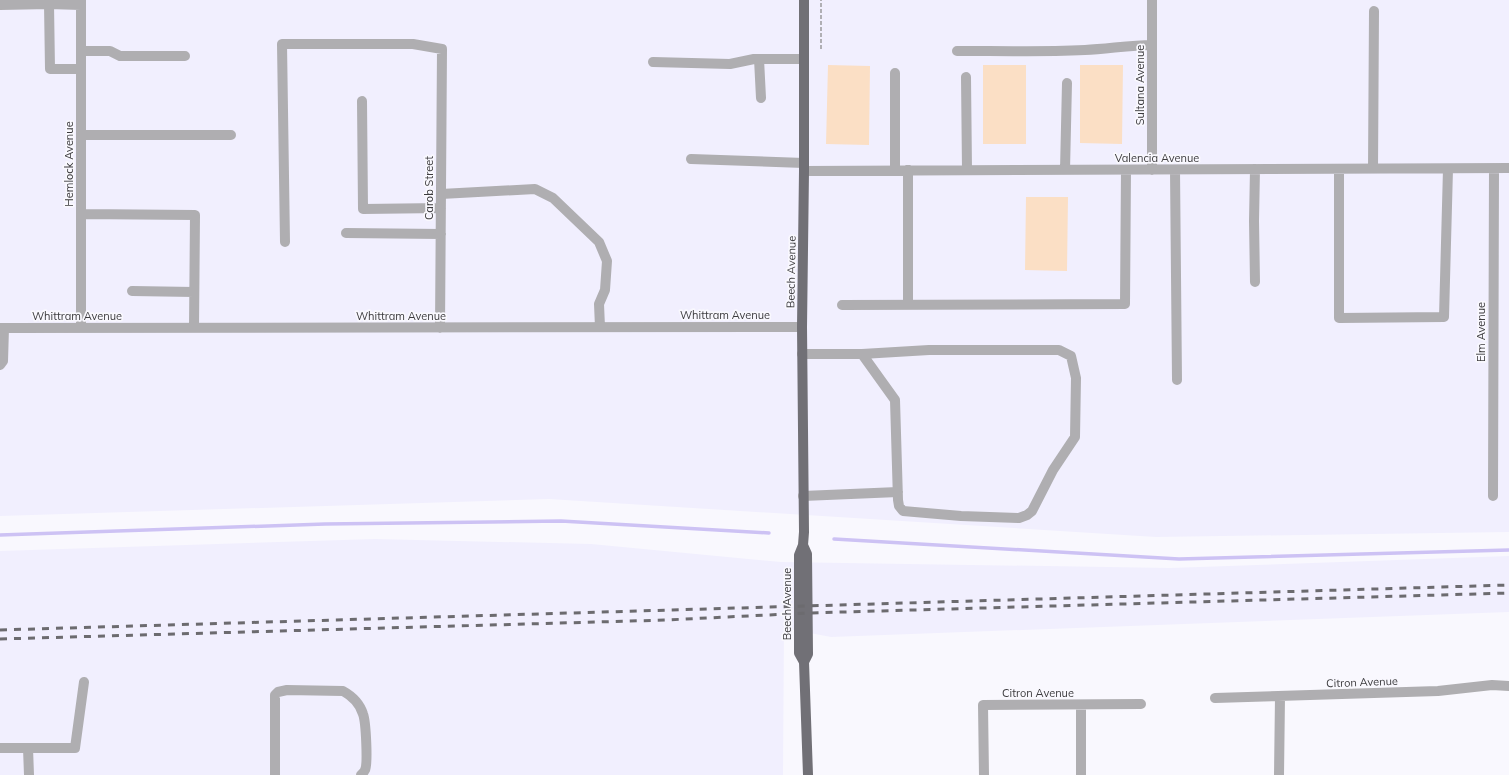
<svg xmlns="http://www.w3.org/2000/svg" width="1509" height="775" font-family="Mulish,sans-serif">
  <style>
    .built { fill: #f1effe }
    .lines { fill: none; stroke-linecap: round; stroke-linejoin: round }
    .stream { stroke: #cdc2f4; stroke-width: 3.5 }
    .building { fill: #fbdfc5 }
    .path { stroke: #b0afb4; stroke-width: 2; stroke-dasharray: 4 2; stroke-linecap: butt }
    .minor { stroke: #afaeb1; stroke-width: 10 }
    .major { stroke: #717076; stroke-width: 10 }
    .rail { stroke: #6c6b6f; stroke-width: 3; stroke-dasharray: 7 7; stroke-linecap: butt }
    .labels { text-anchor: middle; dominant-baseline: central; stroke-width: 3.5; stroke-linejoin: round; paint-order: stroke }
    .street-label { font-size: 11px; fill: #3c3b3e; stroke: #f9f8fe }
  </style>
  <rect width="100%" height="100%" fill="#f9f8fe"/>
  <path class="built" d="M0 0H1509V532L1156 537 549 499 0 516Z
    M375 539 591 544 781 562 1170 568 1509 556V612L831 637 784 628 783 775H0V551Z"/>
  <g class="lines">
    <path class="stream" d="M0 535 325 524 561 521 769 533
      M834 539 1179 559 1509 550"/>
  </g>
  <path class="building" d="M828 65 870 66 869 145 826 144Z
    M983 65H1026V144H983Z
    M1080 65H1123L1122 144 1080 143Z
    M1026 197H1068L1067 271 1025 270Z"/>
  <g class="lines">
    <path class="path" d="M821 49V0"/>
    <path class="minor" d="M81 0V328
      M0 5 49 4
      M81 5 49 4 50 69H81
      M81 51H110L120 56H185
      M957 51C999 51 1042 52 1085 50 1108 49 1130 45 1152 45
      M759 59 761 98
      M653 62 730 64 754 59H804
      M966 77 967 170
      M362 101 363 209 441 208
      M81 135H231
      M691 159 804 163
      M1255 169 1254 221 1255 282
      M1339 169V318L1444 317 1448 169
      M1373 169 1374 11
      M908 170V305
      M1065 170 1067 83
      M1152 170V0
      M1175 170 1177 380
      M804 171 1509 168
      M895 171V73
      M441 194 535 189 553 198 599 242 607 261 605 290 599 304 600 327
      M81 214 195 215 194 328
      M346 233 441 234
      M285 242 282 44H413L442 49 440 328
      M132 291 194 292
      M842 305 1125 304 1126 170
      M0 328 802 327
      M802 354H862L895 400 898 500 899 506 903 511 961 516 1019 518 1027 515 1032 511 1053 470 1075 437 1076 378 1071 356 1059 350H929L862 354
      M0 365 3 361 4 328
      M803 496 898 492
      M1493 496 1494 169
      M1215 698 1438 691 1492 685 1509 686
      M1081 705V775
      M0 748H28L29 775
      M28 748H75L84 682
      M275 775V695L278 692 287 690 343 691C352 696 360 704 363 714 366 722 368 764 365 770 365 771 362 774 361 775
      M984 775 983 705 1141 704
      M1279 775 1280 697"/>
    <path class="major" d="M804 0V171L802 327 804 532 803 545 799 555V653L804 662
      M803 545 807 554 808 654 804 662 808 775"/>
    <path class="rail" d="M0 630 1509 585
      M0 639 666 620 808 613 1509 593"/>
  </g>
  <g class="labels">
    <g class="street-label">
      <text transform="translate(1140 85) rotate(-90)">Sultana Avenue</text>
      <text x="1157" y="158">Valencia Avenue</text>
      <text transform="translate(69 164) rotate(-90)">Hemlock Avenue</text>
      <text transform="translate(429 188) rotate(-90)">Carob Street</text>
      <text transform="translate(791 272) rotate(-89)">Beech Avenue</text>
      <text x="725" y="315">Whittram Avenue</text>
      <text x="77" y="316">Whittram Avenue</text>
      <text x="401" y="316">Whittram Avenue</text>
      <text transform="translate(1481 332) rotate(-90)">Elm Avenue</text>
      <text transform="translate(787 604) rotate(-90)">Beech Avenue</text>
      <text transform="translate(1362 682) rotate(-2)">Citron Avenue</text>
      <text x="1038" y="693">Citron Avenue</text>
    </g>
  </g>
</svg>
